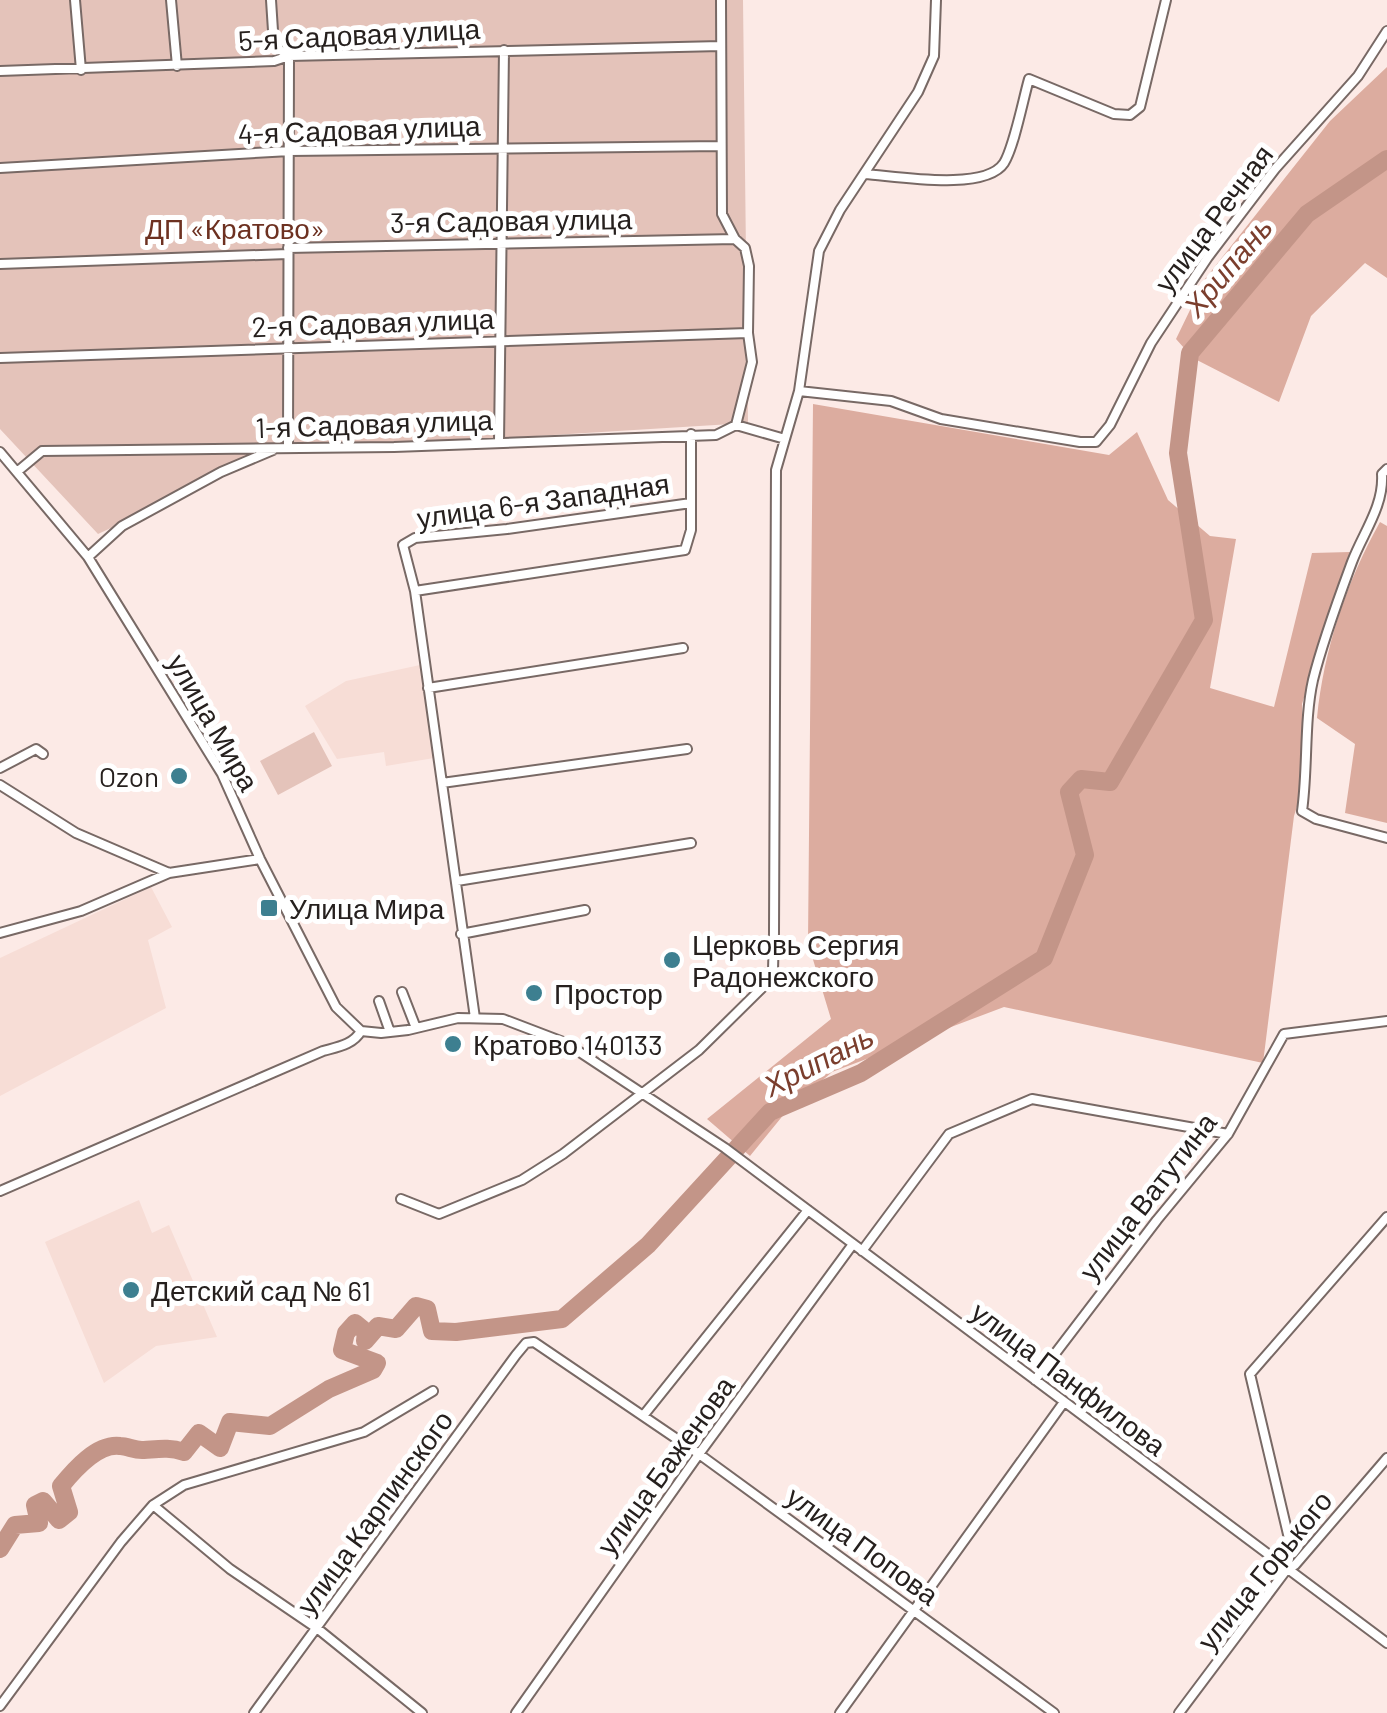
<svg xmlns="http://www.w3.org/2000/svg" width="1387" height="1713" font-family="Barlow,sans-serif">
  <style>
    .built { fill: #f7ddd6 }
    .green { fill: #e4c3ba }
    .forest { fill: #dcac9f }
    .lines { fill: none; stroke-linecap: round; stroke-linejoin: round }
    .river { stroke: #c39588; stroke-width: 18 }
    .street-casing { stroke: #786965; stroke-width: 12 }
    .street { stroke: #fff; stroke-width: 8 }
    .poi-dot { fill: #3d7f90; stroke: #fff; stroke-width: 4 }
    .labels { text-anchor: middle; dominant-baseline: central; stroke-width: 10; stroke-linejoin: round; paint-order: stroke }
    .street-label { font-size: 28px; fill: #26201e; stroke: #fff }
    .park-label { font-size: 28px; fill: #6d3121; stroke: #fff }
    .poi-label { font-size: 28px; fill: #26201e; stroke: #fff; text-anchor: start }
    .water-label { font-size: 30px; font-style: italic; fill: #7b3e2d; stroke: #fff }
  </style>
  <rect width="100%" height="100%" fill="#fceae6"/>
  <path class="built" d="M420 665 434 758 386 766 384 752 337 759 305 706 346 681Z
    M151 887 172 927 148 940 166 1008 0 1096V958Z
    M139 1200 152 1233 169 1225 217 1337 156 1346 104 1383 45 1242Z"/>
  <path class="green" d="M0 0H743L748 423 274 452 98 534 0 429Z
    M314 732 332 766 278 795 260 761Z"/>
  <path class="forest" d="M1387 67V278L1365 263 1311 316 1279 402 1193 358 1176 339 1205 279 1330 121Z
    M813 404 1109 455 1137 432 1168 500 1210 536 1236 539 1210 688 1274 707 1312 553 1350 552 1302 704 1305 760 1302 790 1294 816 1263 1063 1004 1007 832 1072 785 1113 750 1156 707 1119 831 1019 808 943Z
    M1380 522 1387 526V823L1345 813 1355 744 1317 718C1324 649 1346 583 1380 522Z"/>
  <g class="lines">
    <path class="river" d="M0 1549 15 1525 39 1523 35 1505 43 1501 59 1520 69 1512 61 1486C74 1470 97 1443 120 1446 128 1446 135 1451 144 1450 159 1449 169 1447 184 1452L199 1433 220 1448 230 1422 270 1426 329 1389 373 1370 377 1363 342 1350 346 1333 355 1323 366 1332 365 1341 378 1326 396 1329 416 1306 427 1309 432 1331 456 1332 562 1319 648 1245 770 1112 861 1073 1044 958 1085 855 1069 792 1081 779 1110 782 1204 620 1178 453 1190 353 1307 214 1387 159"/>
    <g class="street-casing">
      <path id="street" d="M75 0 81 70
        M171 0 177 66
        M271 0 274 46 289 56 288 447
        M721 0 722 214 735 239 745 248 749 266 748 333 752 362 736 425 785 439
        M0 71 274 61 289 56 721 46
        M0 168 290 151 721 146
        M865 174C896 176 985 192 1004 163 1014 147 1023 100 1029 79L1114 114 1130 115 1140 107 1166 0
        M288 248 735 239
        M0 264 288 254
        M0 358 748 333
        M799 391 891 401 941 419 1080 442H1096L1110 425 1151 343 1208 257 1275 169 1358 76 1387 31
        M499 442 504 50
        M0 452 88 557 222 774 260 859 336 1007 361 1031 381 1033 408 1030 458 1018 503 1019 566 1043 725 1148 1387 1643
        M1387 469 1382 474C1384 506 1363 533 1352 562 1338 600 1323 640 1313 680 1304 720 1308 769 1302 811L1316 819 1387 838
        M18 471 42 451 394 447 716 435 736 425
        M88 557 122 526 221 472 273 450
        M415 591 685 550 691 530V434
        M428 688 683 648
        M0 768 36 749 43 754
        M442 783 687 749
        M0 785 76 833 169 873 260 859
        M457 881 691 843
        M0 933 81 911 169 873
        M461 934 585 910
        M402 992 416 1028
        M379 1001 390 1032
        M475 1018 415 591 403 545 415 538 507 529 691 503
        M0 1191 323 1051C337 1047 353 1045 361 1031
        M401 1199 439 1214 522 1180 563 1154 699 1050 769 981 773 970 774 933 776 470 799 391 819 251 840 210 918 92 934 56 936 0
        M862 1251 949 1134 1032 1099 1228 1134
        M1035 1380 1157 1220 1228 1134 1284 1034 1387 1021
        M643 1416 808 1210
        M153 1505 230 1569 318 1629 422 1713
        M1287 1569 1291 1547 1250 1374 1387 1217
        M0 1706 121 1542 153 1505 184 1485 364 1432 433 1391
        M254 1713 516 1355 526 1343 534 1342 699 1454 1054 1713
        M516 1713 699 1454 853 1244
        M840 1713 1064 1402
        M1179 1713 1287 1569 1295 1565 1387 1458"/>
    </g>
    <use href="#street" class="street"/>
  </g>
  <g class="poi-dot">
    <circle cx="179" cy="776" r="10"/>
    <rect x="259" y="898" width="20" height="20" rx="5"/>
    <circle cx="672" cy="960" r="10"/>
    <circle cx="534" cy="993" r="10"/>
    <circle cx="453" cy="1044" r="10"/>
    <circle cx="131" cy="1290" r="10"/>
  </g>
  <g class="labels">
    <g class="street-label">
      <text transform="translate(359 34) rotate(-3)">5-я Садовая улица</text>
      <text transform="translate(359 129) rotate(-2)">4-я Садовая улица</text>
      <text transform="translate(1213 218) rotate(-53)">улица Речная</text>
      <text transform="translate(511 220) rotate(-1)">3-я Садовая улица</text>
      <text transform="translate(373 322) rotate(-2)">2-я Садовая улица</text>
      <text transform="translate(374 423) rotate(-2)">1-я Садовая улица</text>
      <text transform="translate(543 500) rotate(-8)">улица 6-я Западная</text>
      <text transform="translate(214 722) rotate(60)">улица Мира</text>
      <text transform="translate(1147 1196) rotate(-52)">улица Ватутина</text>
      <text transform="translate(1069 1378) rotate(37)">улица Панфилова</text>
      <text transform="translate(665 1465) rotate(-54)">улица Баженова</text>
      <text transform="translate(374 1512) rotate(-54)">улица Карпинского</text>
      <text transform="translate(863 1545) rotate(36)">улица Попова</text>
      <text transform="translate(1264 1570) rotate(-51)">улица Горького</text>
    </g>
    <g class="park-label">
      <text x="235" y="228">ДП «Кратово»</text>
    </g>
    <g class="poi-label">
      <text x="159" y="776" text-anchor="end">Ozon</text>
      <text x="289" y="908">Улица Мира</text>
      <text x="692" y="944">Церковь Сергия<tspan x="692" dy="32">Радонежского</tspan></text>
      <text x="554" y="993">Простор</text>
      <text x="473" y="1044">Кратово 140133</text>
      <text x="151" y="1290">Детский сад № 61</text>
    </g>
    <g class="water-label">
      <text transform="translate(1227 266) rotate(-50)">Хрипань</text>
      <text transform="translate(818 1060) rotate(-27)">Хрипань</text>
    </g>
  </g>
</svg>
